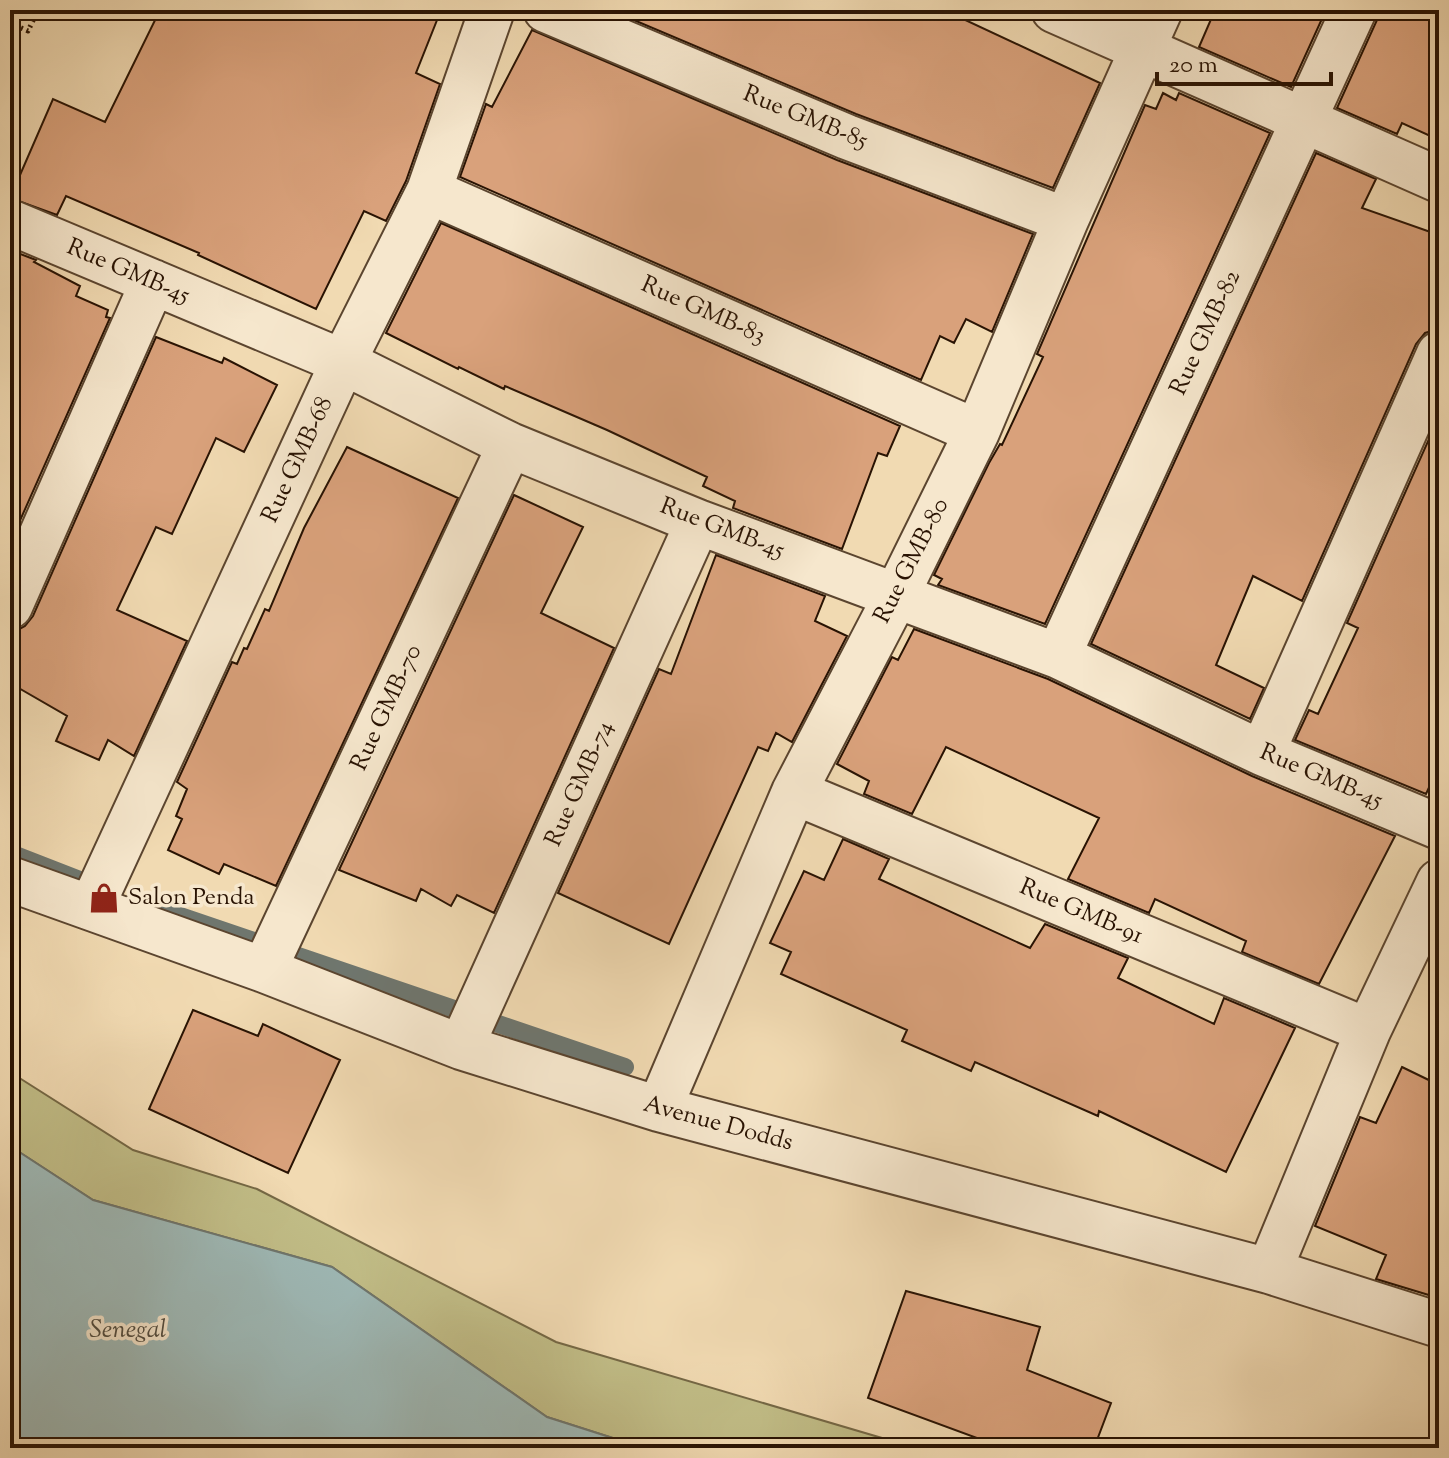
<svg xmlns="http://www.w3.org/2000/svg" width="1449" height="1458" font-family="'Sorts Mill Goudy',serif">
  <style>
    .green { fill: #c1bd87; stroke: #756845; stroke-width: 2 }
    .water { fill: #9eb8b5; stroke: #6f766e; stroke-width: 2 }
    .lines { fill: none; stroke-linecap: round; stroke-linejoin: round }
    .stream { stroke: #6f766e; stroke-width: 18 }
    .building { fill: #d9a17b; stroke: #291303; stroke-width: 2 }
    .minor-casing { stroke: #5b452f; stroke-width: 48 }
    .path { stroke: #291303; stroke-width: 5; stroke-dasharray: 2 4; stroke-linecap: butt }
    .minor { stroke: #f6e7cd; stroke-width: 44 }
    .labels { text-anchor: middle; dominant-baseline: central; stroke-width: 7; stroke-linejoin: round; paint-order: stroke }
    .street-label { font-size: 24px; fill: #291303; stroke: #f6e7cd }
    .poi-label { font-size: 24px; fill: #291303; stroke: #f6e7cd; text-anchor: start }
    .water-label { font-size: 26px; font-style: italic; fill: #524d41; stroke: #f6e7cd }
  </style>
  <rect width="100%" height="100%" fill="#f1dab2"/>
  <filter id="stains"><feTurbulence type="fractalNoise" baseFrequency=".0025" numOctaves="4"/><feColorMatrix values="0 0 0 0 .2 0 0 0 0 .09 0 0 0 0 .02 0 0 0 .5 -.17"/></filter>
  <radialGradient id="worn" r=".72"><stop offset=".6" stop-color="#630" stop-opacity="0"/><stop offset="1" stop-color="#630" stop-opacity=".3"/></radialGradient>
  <path class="green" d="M10 1072 133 1150 257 1189 556 1342 916 1448H644L547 1417 332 1267 93 1200 10 1146Z"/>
  <path class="water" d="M10 1146 93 1200 332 1267 547 1417 644 1448H10Z"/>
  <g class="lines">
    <path class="stream" d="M10 853 100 888
      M139 902 625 1067"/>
  </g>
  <path class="building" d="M160 10H441L416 73 440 84 406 181 386 221 364 211 316 309 198 255 199 253 66 196 57 215 10 198 53 99 105 122Z
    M610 10H944L1100 83 1053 188 856 114Z
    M1215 10H1326L1291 87 1199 47Z
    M1379 10H1439V140L1402 123 1397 134 1337 108 1377 20Z
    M532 30 837 160 1033 234 992 332 966 319 954 343 940 336 921 380 460 177 486 104 492 107Z
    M1163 93 1176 100 1179 93 1270 133 1045 624 938 585 942 579 934 575 989 463 1000 444 1002 445 1043 357 1037 354 1145 105 1156 109Z
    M1316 153 1376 179 1362 208 1439 235V329L1425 333 1416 344 1302 601 1253 576 1216 665 1264 688 1250 719 1091 644Z
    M441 223 900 426 887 456 878 453 842 549 733 508 735 501 703 486 707 477 607 430 505 386 504 389 459 367 458 369 386 333Z
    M10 250 36 260 34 262 80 286 76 296 108 310 106 317 110 318 18 525 10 522Z
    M156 337 222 363 224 358 277 385 244 452 216 438 172 534 156 527 117 610 187 641 134 756 108 740 99 760 56 741 67 716 10 683V634L25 626 33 616Z
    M1433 430 1439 433V766L1426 794 1295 740 1309 710 1318 714 1358 628 1347 623Z
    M347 447 458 498 276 886 224 864 219 874 168 850 182 819 176 816 187 789 177 782 232 662 237 664 244 648 247 649 265 609 269 611 304 528Z
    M514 495 583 527 541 613 614 648 494 913 457 895 451 906 421 889 416 901 339 870Z
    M716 555 825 596 815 621 847 636 792 742 776 733 768 751 758 747 669 944 558 893 659 669 671 674Z
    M914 629 1048 679 1252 776 1395 836 1319 984 1242 952 1246 941 1155 899 1149 913 1068 879 1099 818 946 747 912 814 864 794 869 781 837 764 892 657 898 660Z
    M843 839 889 859 879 879 1030 948 1045 924 1128 958 1118 978 1214 1024 1224 998 1295 1028 1226 1172 1099 1111 1098 1116 975 1062 971 1071 902 1041 907 1030 781 974 791 952 770 943 804 871 824 880Z
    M193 1010 258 1036 263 1024 340 1060 288 1173 149 1109Z
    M1402 1067 1439 1085V1280L1432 1296 1376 1279 1386 1255 1315 1226 1360 1117 1376 1123Z
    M906 1291 1040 1327 1027 1370 1111 1403 1094 1448H1004L868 1398Z"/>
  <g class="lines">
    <g class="minor-casing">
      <path id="minor" d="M546 10 847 137 1066 220
        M1054 10 1439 180
        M429 191 977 432
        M10 222 343 362 510 445 698 522 1058 656 1262 753 1439 827
        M10 606 153 282
        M1058 656 1354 10
        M1262 753 1439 354
        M794 792 1368 1031
        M10 879 264 970 461 1047 659 1109 1269 1271 1439 1325
        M92 906 343 362 429 191 492 10
        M264 970 510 445
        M461 1047 698 522
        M659 1109 794 792 897 594 977 432 1066 220 1160 10
        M1269 1271 1368 1031 1439 882"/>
    </g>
    <path class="path" d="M10 23 28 31 38 10"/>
    <use href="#minor" class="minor"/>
  </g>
  <defs>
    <g id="shop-bare" transform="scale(2.4)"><path d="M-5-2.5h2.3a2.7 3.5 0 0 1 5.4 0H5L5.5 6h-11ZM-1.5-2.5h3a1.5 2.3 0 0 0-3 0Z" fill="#8f2418" stroke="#f6e7cd" stroke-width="2.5" paint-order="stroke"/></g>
  </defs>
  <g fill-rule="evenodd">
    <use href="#shop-bare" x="104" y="898"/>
  </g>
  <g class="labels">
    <g class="street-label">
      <text transform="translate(805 118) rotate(22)">Rue GMB-85</text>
      <text transform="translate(128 272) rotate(23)">Rue GMB-45</text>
      <text transform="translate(703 311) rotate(24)">Rue GMB-83</text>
      <text transform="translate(1206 333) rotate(-65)">Rue GMB-82</text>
      <text transform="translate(298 460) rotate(-65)">Rue GMB-68</text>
      <text transform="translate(722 529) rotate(21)">Rue GMB-45</text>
      <text transform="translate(912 561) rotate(-63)">Rue GMB-80</text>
      <text transform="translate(387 708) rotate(-65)">Rue GMB-70</text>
      <text transform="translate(1321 777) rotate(23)">Rue GMB-45</text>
      <text transform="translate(580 784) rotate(-66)">Rue GMB-74</text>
      <text transform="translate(1081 912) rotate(23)">Rue GMB-91</text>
      <text transform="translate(718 1124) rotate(15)">Avenue Dodds</text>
    </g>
    <g class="poi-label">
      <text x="128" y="898">Salon Penda</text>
    </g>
    <g class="water-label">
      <text x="128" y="1330">Senegal</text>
    </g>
  </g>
  <rect width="1449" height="1458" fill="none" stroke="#f1dab2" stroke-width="40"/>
  <rect x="12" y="12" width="1425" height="1434" fill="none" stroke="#291303" stroke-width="4"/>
  <rect x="20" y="20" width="1409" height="1418" fill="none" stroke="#291303" stroke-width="2"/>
  <path d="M1157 72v12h174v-12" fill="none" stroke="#291303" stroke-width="4"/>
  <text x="1169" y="72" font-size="24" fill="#291303" stroke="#f6e7cd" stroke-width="6" paint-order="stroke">20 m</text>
  <rect width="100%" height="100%" filter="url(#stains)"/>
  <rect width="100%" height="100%" fill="url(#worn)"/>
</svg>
